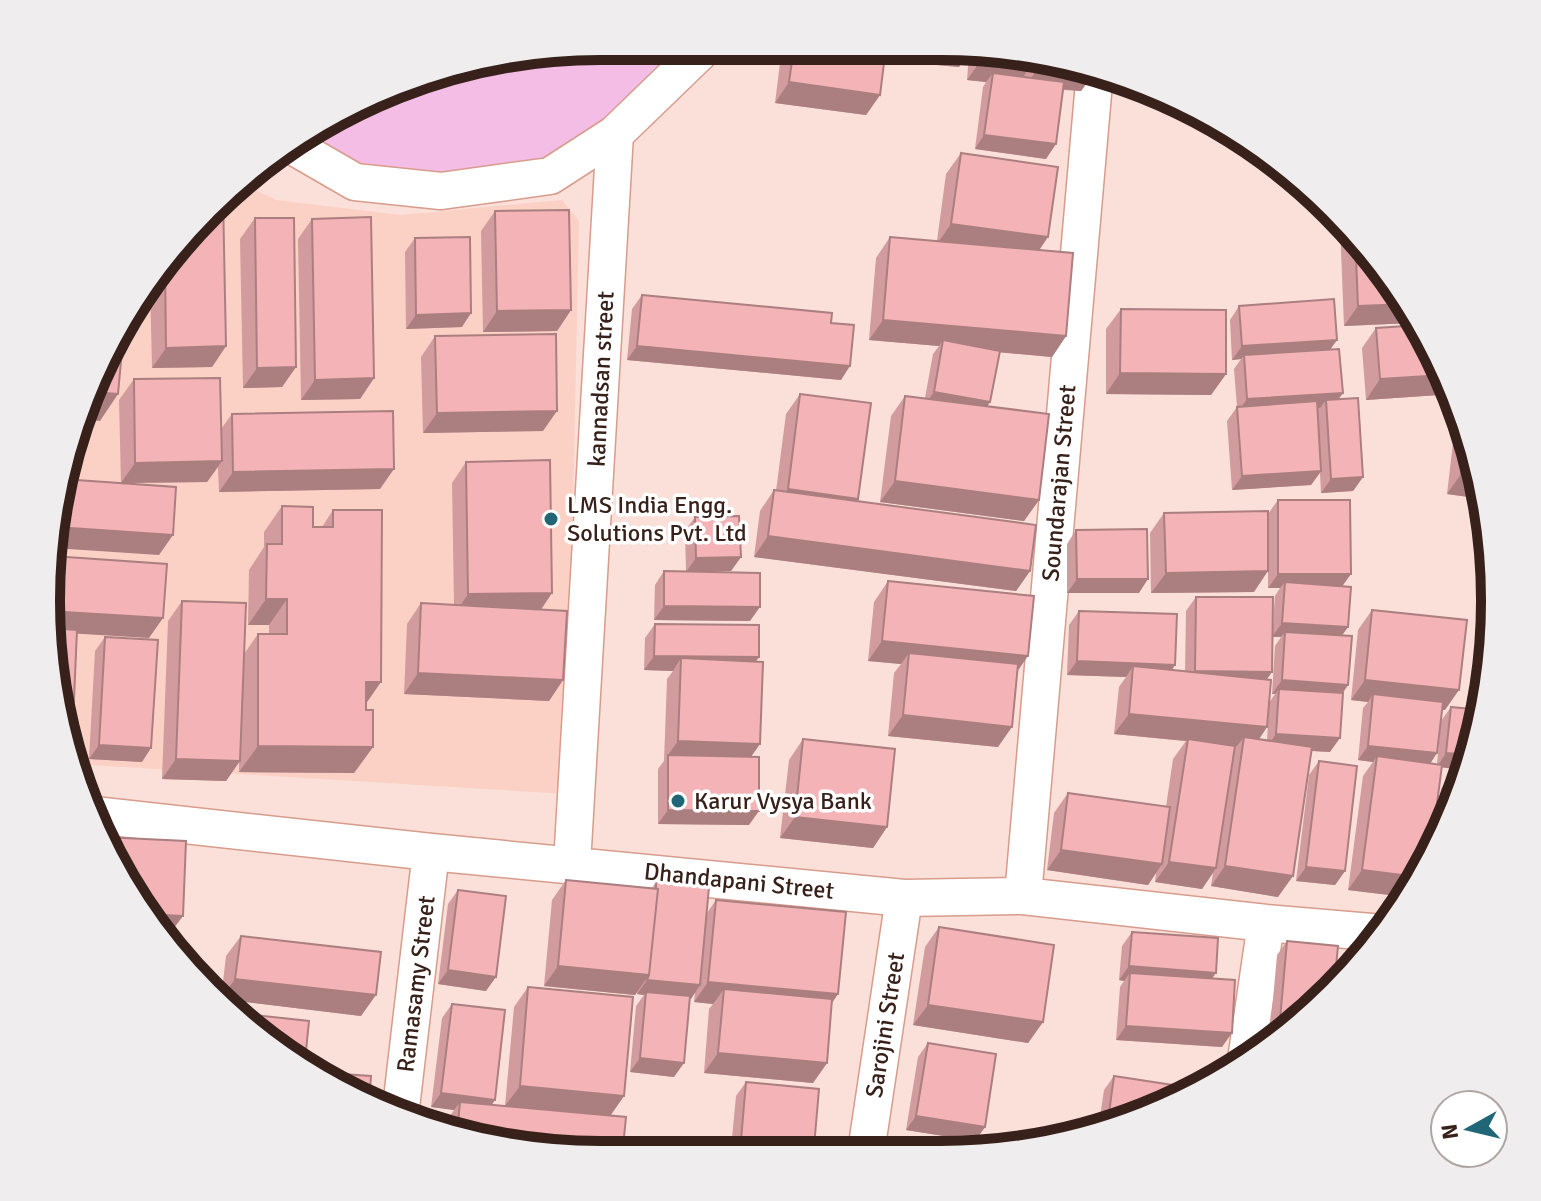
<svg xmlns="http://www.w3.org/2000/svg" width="1541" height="1201" font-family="Signika,sans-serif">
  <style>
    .built { fill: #fbd1c5 }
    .green { fill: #f3bde5 }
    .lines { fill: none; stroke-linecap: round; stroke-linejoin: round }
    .street-casing { stroke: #d79c8c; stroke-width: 39 }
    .street { stroke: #fff; stroke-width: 36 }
    .wall { fill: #d29b9d; fill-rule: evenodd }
    .shaded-wall { fill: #ab7e80 }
    .building { fill: #f4b4b7; stroke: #ab7e80; stroke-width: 2 }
    .poi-dot { fill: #206676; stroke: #fff; stroke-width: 3 }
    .labels { text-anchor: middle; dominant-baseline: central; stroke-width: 7; stroke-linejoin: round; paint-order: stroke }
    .street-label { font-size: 24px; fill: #37211a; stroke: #fff }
    .poi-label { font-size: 24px; fill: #37211a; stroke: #fff; text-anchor: start }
    .rim { fill: none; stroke: #37211a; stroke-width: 10 }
  </style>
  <rect width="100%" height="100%" fill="#fae0d9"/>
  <path class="built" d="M241 183 276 200 401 215 562 200 579 221 567 794 73 764 65 744 46 601 65 457 120 324 208 209Z"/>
  <path class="green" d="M600 46H696L550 168 446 183 363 174 300 138 323 121 457 65Z"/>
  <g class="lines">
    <g class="street-casing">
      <path id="street" d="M291 145 355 182 441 191 550 176 615 134 706 46
        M94 815 431 852 904 898 1023 896 1266 923 1383 933
        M572 864 615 134
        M1023 896 1095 71
        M1246 1060 1266 923
        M400 1116 431 852
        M866 1152 904 898"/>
    </g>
    <use href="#street" class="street"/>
  </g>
  <path class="wall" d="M782 47H886L880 95 866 115 775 103Z
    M926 47H976L1092 70 1091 77 1081 91 1063 90 1046 159 975 149 983 87 986 82 967 80 969 54 959 67 925 64Z
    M961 153 1039 250 1066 336 1052 357 999 352 988 406 1039 500 1024 521 880 502 891 416 905 396 925 398 933 354 939 346 869 340 876 258 890 237 937 241 946 174Z
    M208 209 226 346 212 367 152 368 150 284Z
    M495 211 571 310 557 331 483 332 481 231Z
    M255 218 296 367 282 387 243 388 240 239Z
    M312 219 374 378 360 399 301 400 298 239Z
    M1343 221 1358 235 1416 317 1412 323 1344 326 1340 225Z
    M415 238 462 327 406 329 405 252Z
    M642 295 831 323 841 380 627 360 632 309Z
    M1239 306 1337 340 1330 349 1338 399 1363 477 1353 491 1321 493 1320 473 1311 485 1232 490 1227 421 1237 407 1234 369 1241 359 1232 360 1230 320Z
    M1121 309 1226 374 1211 395 1106 394V329Z
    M1421 325 1453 394 1366 400 1362 348 1376 328Z
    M435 336 543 431 423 433 421 357Z
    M134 379 221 429 232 414 380 489 219 492 218 467 207 482 121 483 119 400Z
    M800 394 858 499 856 501 1030 571 1016 591 754 557 760 511 774 490 776 491 786 414Z
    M1465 420V422L1483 499 1447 494 1454 434Z
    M466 462 552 593 540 610 563 680 549 701 404 694 407 624 421 603 454 605 452 483Z
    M1278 500 1342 586 1348 627 1342 635 1348 685 1343 693 1330 752 1311 751 1278 897 1211 886 1213 873 1202 889 1155 882 1156 873 1148 885 1047 870 1054 813 1068 793 1166 807 1173 759 1186 741 1114 734 1119 687 1126 677 1067 675 1069 625 1079 611 1171 670 1185 672 1186 611 1196 597 1272 672 1266 680 1269 703 1275 694H1272L1275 646 1281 637H1272L1275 596 1280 588H1268V514ZM1269 704 1267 741 1259 739 1267 727Z
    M282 506 313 527H322L333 510 373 747 354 773 239 772V762L226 781 162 779 168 621 182 601 244 654 258 634H269V625H248L249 570 264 547V532Z
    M1164 513 1254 592 1151 593 1150 533Z
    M695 517 741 557 731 571H697L750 621 654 620 655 585 664 571H686L685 531Z
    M1076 530 1139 593H1067V544Z
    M888 581 1017 672 998 747 888 736 894 673 901 664 868 661 874 602Z
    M1372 610 1445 710H1442L1437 753 1430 763 1437 764 1441 721 1451 707 1476 744 1466 770 1442 767 1430 858 1406 897 1348 890 1363 776 1373 762 1358 760 1363 708 1368 702 1351 700 1358 630Z
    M655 624 759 657 756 661 749 825 658 824V769L664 761 667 679 673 671 644 670 645 638Z
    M1494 636 1484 696 1481 695 1486 647Z
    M105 637 142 762 89 759 95 651Z
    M803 739 887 827 873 848 780 838 789 760Z
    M1319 761 1345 871 1335 885 1296 881 1309 775Z
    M1451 775 1464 777 1441 838 1436 837 1441 789Z
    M566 880 652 888 656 882 707 913 716 900 832 1003 827 1063 813 1083 704 1073 709 1009 713 1004 694 1002 695 992 690 999 674 1077 630 1072 636 1006 644 995 637 994V992L635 995 544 986 552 900Z
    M458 890 486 991 438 984 448 904Z
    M939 927 1043 1022 1028 1043 913 1025 925 947Z
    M1132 932 1212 978 1222 1047 1116 1040 1120 987 1124 981 1119 980 1122 946Z
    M241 936 361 1016 221 999 226 956Z
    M1287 941 1306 1017 1269 1044 1277 955Z
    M528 987 624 1096 610 1116 493 1144 445 1130 446 1122 454 1110 431 1107 442 1018 452 1004 495 1100 491 1105 505 1106 514 1007Z
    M928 1043 985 1127 975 1141 906 1130 918 1057Z
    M1114 1076 1118 1126 1098 1130 1104 1090Z
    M746 1082 814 1147 811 1151 731 1149 736 1096Z"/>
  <path class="shaded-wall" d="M935 50 969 53 959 67 925 64Z
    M977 66 1027 71 1018 85 993 73 986 82 967 80Z
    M1035 72 1091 77 1081 91 1026 86Z
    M789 82 880 95 866 115 775 103Z
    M1136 85 1151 93 1131 91Z
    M984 135 1056 144 1046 159 975 149Z
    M951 224 1048 237 1034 258 937 244Z
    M1407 304 1416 317 1412 323 1344 326 1358 306Z
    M571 310 557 331 483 332 497 311Z
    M471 313 462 327 406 329 416 315Z
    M883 320 1066 336 1052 357 942 347 943 340 939 346 869 340Z
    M1337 340 1327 354 1244 355 1241 359 1232 360 1242 346Z
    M226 346 212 367 152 368 166 348Z
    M637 346 850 366 841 380 627 360Z
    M296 367 282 387 243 388 257 368Z
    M1120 373 1226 374 1211 395 1106 394Z
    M1444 375 1453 394 1366 400 1380 379Z
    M374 378 360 399 301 400 315 380Z
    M92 392 118 394 100 421 81 419Z
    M934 392 990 402 980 417 924 406Z
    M1343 393 1333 407 1326 400 1320 408 1237 413 1247 399Z
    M557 411 543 431 423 433 437 413Z
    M222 461 207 482 121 483 135 463Z
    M394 469 380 489 219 492 233 472Z
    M1321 471 1311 485 1232 490 1242 476Z
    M1461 474 1478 476 1483 499 1447 494Z
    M1363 477 1353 491 1321 493 1331 479Z
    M895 481 1039 500 1024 521 880 502Z
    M788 489 858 499 844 519 773 510Z
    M56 527 173 535 159 555 53 548Z
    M768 536 1030 571 1016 591 754 557Z
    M741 557 731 571 686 572 696 558Z
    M1268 571 1254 592 1151 593 1166 573Z
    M1278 574H1351L1341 588 1285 582 1280 588H1268Z
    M1077 579H1148L1139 593H1067Z
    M552 593 538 614 454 615 468 594Z
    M266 599H287L269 625H248Z
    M664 606 760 607 750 621 654 620Z
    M47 611 163 618 149 638 50 632Z
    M1282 623 1348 627 1338 641 1285 632 1281 637H1272Z
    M882 641 1028 656 1014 676 909 653 901 664 868 661Z
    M654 656 759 657 749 671 681 658 673 671 644 670Z
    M1077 661 1175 665 1166 679 1133 666 1126 677 1067 675Z
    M1195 671 1272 672 1262 686 1185 685Z
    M418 673 563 680 549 701 404 694Z
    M1282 680 1348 685 1338 699 1279 689 1275 694H1272Z
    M1365 680 1459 690 1445 710 1372 702 1373 694 1368 702 1351 700Z
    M366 682H381L363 708Z
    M1129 714 1267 727 1253 748 1244 737 1237 746 1187 742 1188 739 1186 741 1114 734Z
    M903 715 1012 727 998 747 888 736Z
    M1276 734 1340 738 1330 752 1266 748Z
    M678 741 760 744 746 764 668 755Z
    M99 745 151 748 142 762 89 759Z
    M258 746 373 747 354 773 239 772Z
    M1368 746 1437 753 1428 767 1377 756 1373 762 1358 760Z
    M1446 753 1472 755 1466 770 1437 767Z
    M176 759 240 761 226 781 162 779Z
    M668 810 759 811 749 825 658 824Z
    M795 817 887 827 873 848 780 838Z
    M1446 823 1441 838 1436 837Z
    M1061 850 1162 864 1148 885 1047 870Z
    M1169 862 1216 868 1202 889 1155 882Z
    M1225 866 1293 876 1278 897 1211 886Z
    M1306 867 1345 871 1335 885 1296 881Z
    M1362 870 1418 877 1406 897 1348 890Z
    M146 914 183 916 168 936H162Z
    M558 966 649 975 635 995 544 986Z
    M1129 966 1216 973 1206 987 1130 973 1124 981 1119 980Z
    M448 970 496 977 486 991 438 984Z
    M235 979 376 995 361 1016 221 999Z
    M647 980 700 985 691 999 646 995V992L644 995 637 994Z
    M708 982 838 994 824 1015 724 989 713 1004 694 1002Z
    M928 1005 1043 1022 1028 1043 913 1025Z
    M1126 1026 1232 1033 1222 1047 1116 1040Z
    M1279 1031 1286 1032 1271 1042Z
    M718 1053 827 1063 813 1083 704 1073Z
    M640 1058 684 1063 674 1077 630 1072Z
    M290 1060 305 1061 302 1066Z
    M520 1086 624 1096 610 1116 505 1106Z
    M441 1093 495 1100 485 1114 460 1102 454 1110 431 1107Z
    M916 1116 985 1127 975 1141 906 1130Z
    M741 1140 814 1147 811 1151 734 1149Z"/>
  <path class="building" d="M794 47H886L880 95 789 82Z
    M935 47H970L969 53 935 50Z
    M978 48 1029 58 1027 71 977 66Z
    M1037 59 1092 70 1091 77 1035 72Z
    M993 73 1064 82 1056 144 984 135Z
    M961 153 1058 167 1048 237 951 224Z
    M223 197 226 346 166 348 165 265 208 209Z
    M569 210 571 310 497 311 495 211Z
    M371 217 374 378 315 380 312 219Z
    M255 218H294L296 367 257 368Z
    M1355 233 1358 235 1407 304 1358 306Z
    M470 237 471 313 416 315 415 238Z
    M890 237 1073 253 1066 336 883 320Z
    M642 295 832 313 831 323 854 325 850 366 637 346Z
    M1334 299 1337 340 1242 346 1239 306Z
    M1121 309 1226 310V374L1120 373Z
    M125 317 118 394 92 392 120 324Z
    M1421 325 1444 375 1380 379 1376 328Z
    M556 334 557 411 437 413 435 336Z
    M943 340 1000 351 990 402 934 392Z
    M1339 349 1343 393 1247 399 1244 355Z
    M220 378 222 461 135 463 134 379Z
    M800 394 871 403 858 499 788 489Z
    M905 396 1049 414 1039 500 895 481Z
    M1358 398 1363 477 1331 479 1326 400Z
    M1317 401 1321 471 1242 476 1237 407Z
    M393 411 394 469 233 472 232 414Z
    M1467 428 1478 476 1461 474Z
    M550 460 552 593 468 594 466 462Z
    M62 479 176 487 173 535 56 527Z
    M774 490 1036 525 1030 571 768 536Z
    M1278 500H1350L1351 574H1278Z
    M282 506 313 507V527H333V510H382L381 682H366V710H373V747L258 746V634H287V599H266L267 544H282Z
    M1268 511V571L1166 573 1164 513Z
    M739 516 741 557 696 558 695 517Z
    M1147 529 1148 579H1077L1076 530Z
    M52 556 167 564 163 618 47 611 46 601Z
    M664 571 760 573V607L664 606Z
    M888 581 1034 596 1028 656 882 641Z
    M1285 582 1351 587 1348 627 1282 623Z
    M1196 597H1273L1272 672 1195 671Z
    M182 601 246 603 240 761 176 759Z
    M421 603 567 611 563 680 418 673Z
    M1372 610 1467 620 1459 690 1365 680Z
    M1079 611 1177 614 1175 665 1077 661Z
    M655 624 759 625V657L654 656Z
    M50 628 77 630 72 745 65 744Z
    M1285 632 1352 636 1348 685 1282 680Z
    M105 637 158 640 151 748 99 745Z
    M909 653 1018 664 1012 727 903 715Z
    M681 658 763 662 760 744 678 741Z
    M1133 666 1271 680 1267 727 1129 714Z
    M1279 689 1343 693 1340 738 1276 734Z
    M1373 694 1443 702 1437 753 1368 746Z
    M1451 707 1482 710 1476 744 1472 755 1446 753Z
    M1244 737 1312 747 1293 876 1225 866Z
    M803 739 895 749 887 827 795 817Z
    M1188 739 1235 746 1216 868 1169 862Z
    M668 755 759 757V811L668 810Z
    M1377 756 1442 765 1430 858 1418 877 1362 870Z
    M1319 761 1357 766 1345 871 1306 867Z
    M1451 775 1464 777 1446 823Z
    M1068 793 1170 807 1162 864 1061 850Z
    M103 837 186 841 183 916 146 914 121 878Z
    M566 880 658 889 649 975 558 966Z
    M656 882 709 887 700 985 647 980 649 975 658 889H656Z
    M458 890 506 896 496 977 448 970Z
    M716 900 846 912 838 994 708 982Z
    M939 927 1054 945 1043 1022 928 1005Z
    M1132 932 1218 938 1216 973 1129 966Z
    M241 936 381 952 376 995 235 979Z
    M1287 941 1338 946 1334 988 1306 1017 1286 1032 1279 1031Z
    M1130 973 1235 980 1232 1033 1126 1026Z
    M528 987 633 997 624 1096 520 1086Z
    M724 989 832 999 827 1063 718 1053Z
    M646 992 690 996 684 1063 640 1058Z
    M452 1004 505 1010 495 1100 441 1093Z
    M237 1013 309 1021 305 1061 290 1060Z
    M928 1043 996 1054 985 1127 916 1116Z
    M312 1072 371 1076 369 1102Z
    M1114 1076 1199 1089 1118 1126 1107 1128Z
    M746 1082 819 1089 814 1147 741 1140Z
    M460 1102 626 1117 623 1147 507 1145 488 1143 457 1134Z"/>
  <g class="poi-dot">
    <circle cx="551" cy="519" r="8"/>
    <circle cx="678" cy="801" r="8"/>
  </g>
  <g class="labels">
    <g class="street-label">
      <text transform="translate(601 379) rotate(-87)">kannadsan street</text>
      <text transform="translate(1059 483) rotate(-85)">Soundarajan Street</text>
      <text transform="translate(739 881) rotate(6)">Dhandapani Street</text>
      <text transform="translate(416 984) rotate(-83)">Ramasamy Street</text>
      <text transform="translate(885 1025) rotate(-81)">Sarojini Street</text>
    </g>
    <g class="poi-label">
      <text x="567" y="505">LMS India Engg.<tspan x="567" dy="28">Solutions Pvt. Ltd</tspan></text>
      <text x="694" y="801">Karur Vysya Bank</text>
    </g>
  </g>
  <path d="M0 0H1541V1201H0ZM600 60H941A540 540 0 0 1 1481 600V601A540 540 0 0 1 941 1141H600A540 540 0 0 1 60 601V600A540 540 0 0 1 600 60Z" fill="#efeded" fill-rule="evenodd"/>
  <path class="rim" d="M600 60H941A540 540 0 0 1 1481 600V601A540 540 0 0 1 941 1141H600A540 540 0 0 1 60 601V600A540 540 0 0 1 600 60Z"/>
  <g transform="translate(1469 1129) rotate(262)"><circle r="38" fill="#ffffff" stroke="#afa6a3" stroke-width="2"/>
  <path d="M0-6L14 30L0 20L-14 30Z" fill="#206676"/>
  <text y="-12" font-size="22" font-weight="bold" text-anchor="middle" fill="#37211a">N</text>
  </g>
</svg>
